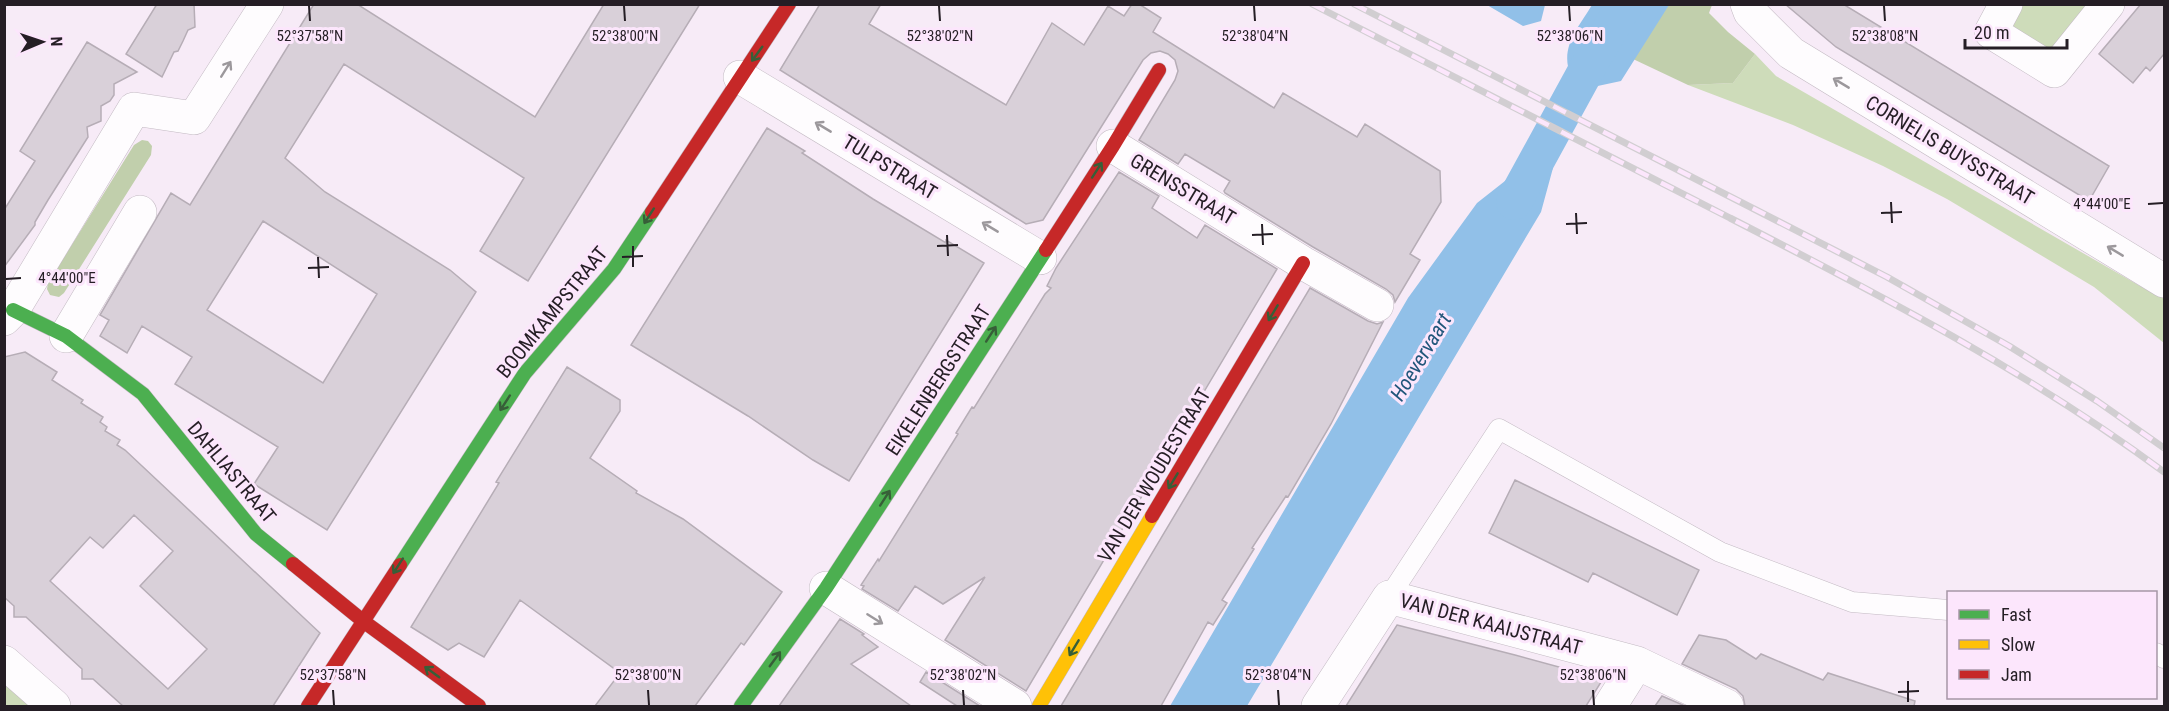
<svg xmlns="http://www.w3.org/2000/svg" width="2169" height="711" font-family="'Roboto Condensed',sans-serif">
  <style>
    .green { fill: #cedcba }
    .forest { fill: #c1cfac }
    .water { fill: #91c0e8 }
    .lines { fill: none; stroke-linecap: round; stroke-linejoin: round }
    .canal { stroke: #91c0e8; stroke-width: 36 }
    .building { fill: #d9d0d9; stroke: #b6adb6; stroke-width: 1.5; fill-rule: evenodd }
    .lane-casing { stroke: #c3bac3; stroke-width: 21 }
    .street-casing { stroke: #c3bac3; stroke-width: 34 }
    .fast-casing { stroke: #c3bac3; stroke-width: 15 }
    .slow-casing { stroke: #c3bac3; stroke-width: 15 }
    .jam-casing { stroke: #c3bac3; stroke-width: 15 }
    .lane { stroke: #fefcfe; stroke-width: 20 }
    .street { stroke: #fefcfe; stroke-width: 33 }
    .fast { stroke: #4caf50; stroke-width: 14 }
    .slow { stroke: #ffc107; stroke-width: 14 }
    .jam { stroke: #c62828; stroke-width: 14 }
    .rail-casing { stroke: #d1ced1; stroke-width: 7 }
    .rail { stroke: #fce6fc; stroke-width: 4.5; stroke-dasharray: 14; stroke-linecap: butt }
    .oneway { stroke: #375f38 }
    .oneway2 { stroke: #9c989c }
    .ticks { fill: none; stroke: #251e25; stroke-width: 2 }
    .labels { text-anchor: middle; dominant-baseline: central; stroke-width: 6; stroke-linejoin: round; paint-order: stroke }
    .street-label { font-size: 20px; fill: #251e25; stroke: #fce6fc }
    .water-label { font-size: 21px; font-style: italic; fill: #21567b; stroke: #fce6fc }
    .ticks-label { font-size: 15px; text-anchor: middle; fill: #251e25; stroke: #fce6fc; stroke-width: 6; stroke-linejoin: round; paint-order: stroke }
  </style>
  <rect width="100%" height="100%" fill="#f7ebf7"/>
  <path class="green" d="M2023 5H2086L2049 51 2009 26Z
    M1755 54 1776 76 2147 290 2164 294V343L2094 287 1947 199 1883 166 1793 125 1688 85 1733 83Z
    M5 678 36 706H5Z"/>
  <path class="forest" d="M1669 4 1712 5 1709 13 1728 32 1755 54 1733 83 1688 85 1633 59Z
    M142 140 148 141 152 146 151 155 64 293 59 297 50 295 47 289 48 283 134 145Z"/>
  <path class="water" d="M1487 5 1544 4 1545 5 1541 21 1523 26Z
    M1592 5H1669L1621 81 1593 87 1571 76C1559 48 1578 28 1592 5Z
    M1530 156 1553 168 1541 212 1247 706H1170L1408 298 1477 203 1505 181Z"/>
  <g class="lines">
    <path class="canal" d="M1514 202 1589 65 1625 4"/>
  </g>
  <path class="building" d="M157 4H194L195 27 188 30 183 41 178 51 174 52 162 77 126 54Z
    M314 4H357L535 117 604 4H700L528 281 480 251 524 178 344 64 285 158 325 192 450 270 476 292 327 530 254 484 278 447 175 384 192 357 142 326 127 353 100 336 109 320 100 315 171 193 190 205ZM263 221 377 294 323 383 207 310Z
    M820 4H881L869 24 1006 105 1052 23 1084 45 1108 6 1124 16 1132 4H1139L1161 18 1153 32 1274 108 1283 93 1357 137 1365 124 1440 171 1441 202 1410 254 1420 260 1395 302 1393 295 1386 289 1313 247 1225 193 1224 191 1230 181 1185 154 1178 164 1139 140 1175 80 1178 71 1175 60 1168 54 1160 51 1151 53 1143 60 1043 220 1026 224 780 70Z
    M1785 4H1843L2109 166 2089 201 1836 47Z
    M2141 4H2164V54L2150 71 2146 67 2133 83 2099 54Z
    M87 42 137 72 114 84V95L110 101 101 106V121L87 127 88 137 48 200 35 222V225L4 267V210L35 161 20 151Z
    M767 128 805 151 802 153 873 199 946 243V240L984 263 849 481 813 460 748 416 631 345Z
    M1119 172 1159 196 1152 208 1197 238 1205 225 1277 269 1026 691 945 640 985 577 943 604 915 586 898 611 862 589 864 586 861 585 878 559 879 561 958 434 956 433 972 407 974 408 1045 294 1051 288 1047 286 1056 268Z
    M1310 288 1368 321 1377 324 1383 322 1331 424 1288 497 1286 496 1252 548 1254 549 1222 600 1227 603 1213 625 1208 622 1161 706H1061Z
    M25 352 57 372 52 380 83 400 81 403 103 417 100 422 107 427 105 431 120 440 117 445 125 450 320 633 273 706H123L93 679H82V669L26 617H14V606L4 597V357ZM134 515 173 551 140 586 207 649 168 689 50 581 90 537 103 548Z
    M567 367 620 400V411L590 458 637 491 636 493 683 519 782 592 744 645 741 643 695 706H595L620 673 520 600 484 657 459 643 448 650 411 627 499 483 496 482Z
    M1515 480 1699 570 1677 615 1593 573 1588 582 1489 533Z
    M840 619 864 634 862 635 878 647 851 664 911 706H779Z
    M1397 625 1515 655 1603 679 1586 706H1346Z
    M1699 635 1726 640 1756 659 1761 654 1823 680 1828 673 1915 701 1914 706H1745L1743 696 1736 689 1682 664Z
    M926 672 980 706H957L920 682Z
    M1662 696 1685 706H1655Z"/>
  <g class="lines">
    <g class="lane-casing">
      <path id="lane" d="M1389 597 1499 429 1720 552 1852 602 1948 610
        M2156 653 2164 658"/>
    </g>
    <g class="street-casing">
      <path id="street" d="M1747 4 1750 12 1791 53 2164 281
        M2006 4 1991 32 2054 71 2108 4
        M740 77 1040 258
        M1113 146 1303 263 1377 305
        M4 319 13 310 134 109 194 118 267 4
        M66 336 140 212
        M826 588 1015 706
        M4 662 54 706
        M1318 706 1389 597 1637 663 1727 706
        M1610 706 1637 663"/>
    </g>
    <g class="fast-casing">
      <path id="fast" d="M13 310 66 336 143 394 256 534 293 564
        M400 565 525 373 614 269 652 212
        M741 706 826 588 1046 250"/>
    </g>
    <g class="slow-casing">
      <path id="slow" d="M1039 706 1152 516"/>
    </g>
    <g class="jam-casing">
      <path id="jam" d="M652 212 789 4
        M1046 250 1113 146 1159 70
        M1152 516 1303 263
        M293 564 363 621 479 706
        M308 706 400 565"/>
    </g>
    <use href="#lane" class="lane"/>
    <use href="#street" class="street"/>
    <use href="#fast" class="fast"/>
    <use href="#slow" class="slow"/>
    <use href="#jam" class="jam"/>
    <g class="rail-casing">
      <path id="rail" d="M1312 4C1452 76 1591 147 1730 218 1880 295 2029 372 2164 472
        M1354 4 1887 277 2009 346 2097 401 2164 448"/>
    </g>
    <use href="#rail" class="rail"/>
  </g>
  <defs><path id="oneway-shaft" d="M-6 0H5M1.5-3L5.5 0L1.5 3" fill="none" stroke-width="1.6" stroke-linecap="round" stroke-linejoin="round" transform="scale(1.5)"/></defs>
  <g class="oneway">
    <use href="#oneway-shaft" transform="translate(757 54) rotate(126)"/>
    <use href="#oneway-shaft" transform="translate(1097 170) rotate(-57)"/>
    <use href="#oneway-shaft" transform="translate(649 216) rotate(123)"/>
    <use href="#oneway-shaft" transform="translate(1273 313) rotate(121)"/>
    <use href="#oneway-shaft" transform="translate(991 334) rotate(-57)"/>
    <use href="#oneway-shaft" transform="translate(505 403) rotate(123)"/>
    <use href="#oneway-shaft" transform="translate(1173 481) rotate(121)"/>
    <use href="#oneway-shaft" transform="translate(885 498) rotate(-57)"/>
    <use href="#oneway-shaft" transform="translate(398 566) rotate(123)"/>
    <use href="#oneway-shaft" transform="translate(1074 648) rotate(121)"/>
    <use href="#oneway-shaft" transform="translate(775 659) rotate(-54)"/>
    <use href="#oneway-shaft" transform="translate(432 672) rotate(-144)"/>
  </g>
  <g class="oneway2">
    <use href="#oneway-shaft" transform="translate(226 69) rotate(-58)"/>
    <use href="#oneway-shaft" transform="translate(1841 83) rotate(-149)"/>
    <use href="#oneway-shaft" transform="translate(823 127) rotate(-149)"/>
    <use href="#oneway-shaft" transform="translate(990 227) rotate(-149)"/>
    <use href="#oneway-shaft" transform="translate(2115 251) rotate(-149)"/>
    <use href="#oneway-shaft" transform="translate(875 619) rotate(32)"/>
  </g>
  <path class="ticks" d="M309 6 310 21M624 6 625 21M939 6 940 21M1254 6 1255 21M1569 6 1570 21M1884 6 1885 21M1891 202 1892 223M2148 204 2163 203M1576 213 1577 234M1881 213 1902 212M1262 224 1263 245M1566 224 1587 223M947 235 948 256M1252 235 1273 234M633 246V267M937 246 958 245M318 257 319 278M622 257 643 256M308 268 329 267M6 279 21 278M1908 681V702M333 690 334 705M648 690 649 705M963 690 964 705M1278 690 1279 705M1593 690 1594 705M1898 692 1919 691"/>
  <g class="labels">
    <g class="street-label">
      <text transform="translate(1950 150) rotate(31)">CORNELIS BUYSSTRAAT</text>
      <text transform="translate(890 167) rotate(31)">TULPSTRAAT</text>
      <text transform="translate(1183 189) rotate(31)">GRENSSTRAAT</text>
      <text transform="translate(552 312) rotate(-51)">BOOMKAMPSTRAAT</text>
      <text transform="translate(938 380) rotate(-57)">EIKELENBERGSTRAAT</text>
      <text transform="translate(232 472) rotate(50)">DAHLIASTRAAT</text>
      <text transform="translate(1154 475) rotate(-59)">VAN DER WOUDESTRAAT</text>
      <text transform="translate(1491 624) rotate(15)">VAN DER KAAIJSTRAAT</text>
    </g>
    <g class="water-label">
      <text transform="translate(1421 357) rotate(-59)">Hoevervaart</text>
    </g>
  </g>
  <g class="ticks-label">
    <text x="310" y="41">52°37'58"N</text>
    <text x="625" y="41">52°38'00"N</text>
    <text x="940" y="41">52°38'02"N</text>
    <text x="1255" y="41">52°38'04"N</text>
    <text x="1570" y="41">52°38'06"N</text>
    <text x="1885" y="41">52°38'08"N</text>
    <text x="2102" y="209">4°44'00"E</text>
    <text x="67" y="283">4°44'00"E</text>
    <text x="333" y="680">52°37'58"N</text>
    <text x="648" y="680">52°38'00"N</text>
    <text x="963" y="680">52°38'02"N</text>
    <text x="1278" y="680">52°38'04"N</text>
    <text x="1593" y="680">52°38'06"N</text>
  </g>
  <rect width="2169" height="711" fill="none" stroke="#251e25" stroke-width="12"/>
  <rect x="1947" y="591" width="210" height="108" fill="#fce6fc" stroke="#a696a6" stroke-width="1.5"/>
  <rect x="1959" y="610" width="30" height="9" fill="#4caf50" stroke="#a696a6" stroke-width="1.5"/>
  <text x="2001" y="621" font-size="18" fill="#251e25">Fast</text>
  <rect x="1959" y="640" width="30" height="9" fill="#ffc107" stroke="#a696a6" stroke-width="1.5"/>
  <text x="2001" y="651" font-size="18" fill="#251e25">Slow</text>
  <rect x="1959" y="670" width="30" height="9" fill="#c62828" stroke="#a696a6" stroke-width="1.5"/>
  <text x="2001" y="681" font-size="18" fill="#251e25">Jam</text>
  <g transform="translate(42 42) rotate(88)" stroke="#fce6fc" stroke-width="4.5" paint-order="stroke">
  <path d="M0-4.5L10 22L0 15L-10 22Z" fill="#251e25"/>
  <text y="-9" font-size="16" font-weight="bold" text-anchor="middle" fill="#251e25">N</text>
  </g>
  <path d="M1965 39v9h102v-9" fill="none" stroke="#251e25" stroke-width="3"/>
  <text x="1974" y="39" font-size="18" fill="#251e25" stroke="#fce6fc" stroke-width="4.5" paint-order="stroke">20 m</text>
</svg>
